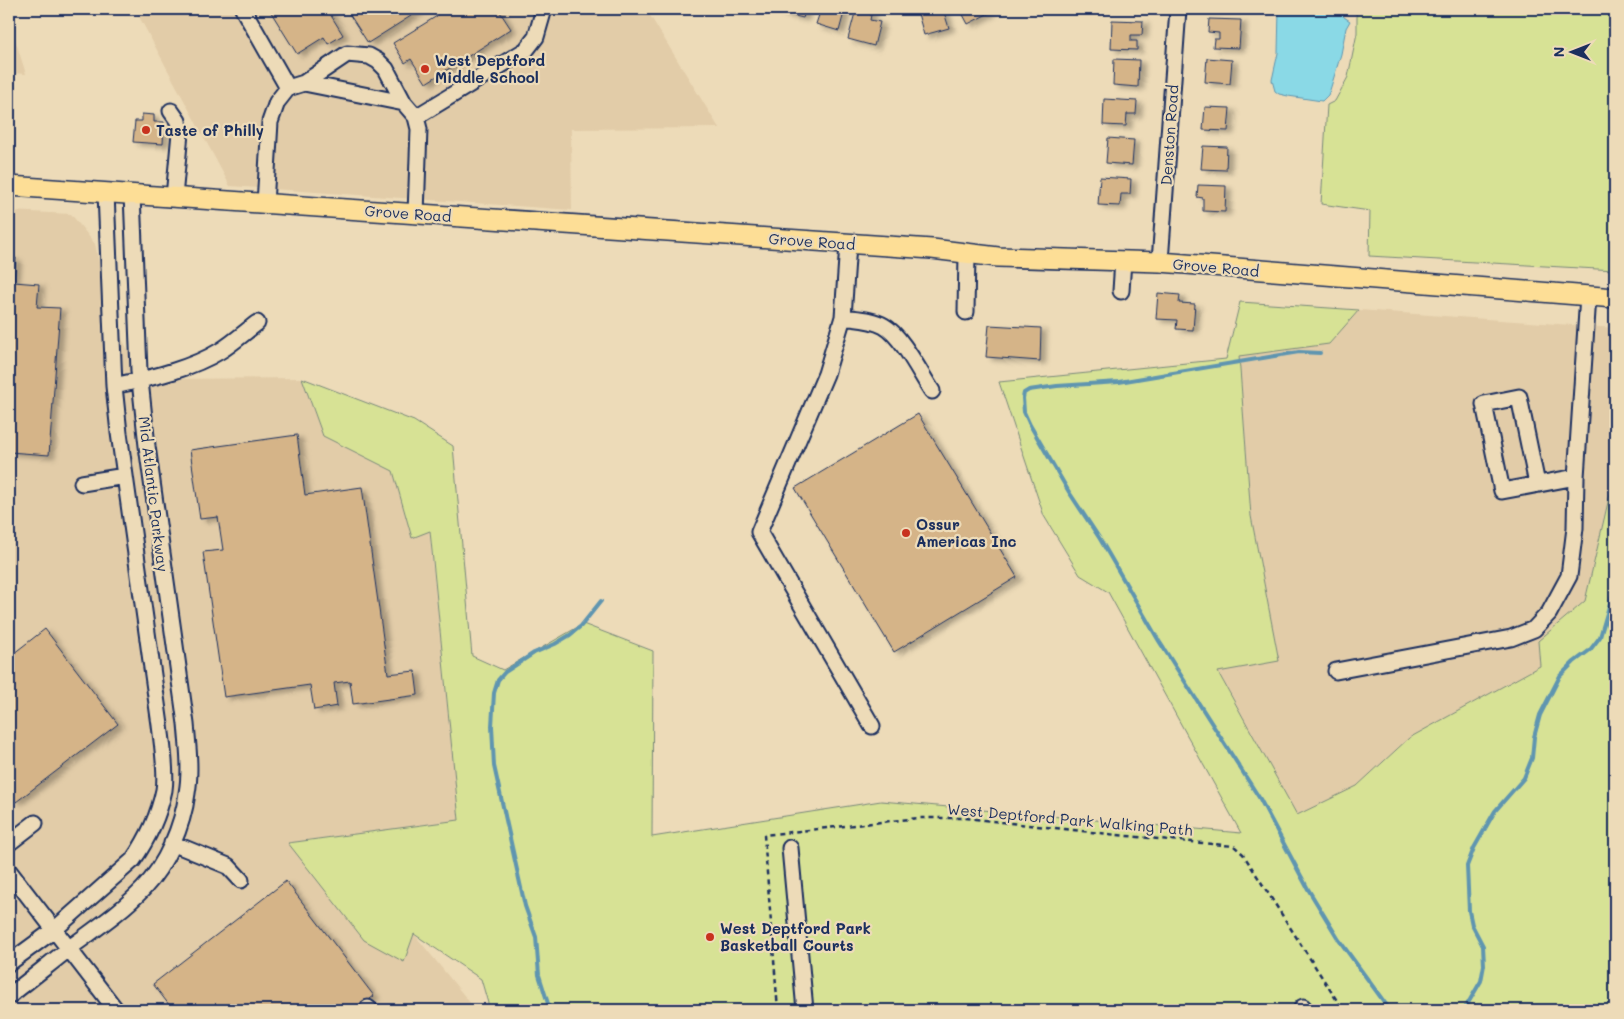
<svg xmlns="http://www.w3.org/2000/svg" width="1624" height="1019" font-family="Mali,sans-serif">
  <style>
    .built { fill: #e2cca8 }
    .green { fill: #d7e295; stroke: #79887a }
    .water { fill: #8ad9e6; stroke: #5e95b0 }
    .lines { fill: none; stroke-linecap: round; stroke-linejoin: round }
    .stream { stroke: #5e95b0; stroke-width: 4 }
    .building { fill: #d5b488; stroke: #1b2f5e; filter: url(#shadow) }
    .minor-casing { stroke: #1b2f5e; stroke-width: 19 }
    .major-casing { stroke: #1b2f5e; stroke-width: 22 }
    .path { stroke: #1b2f5e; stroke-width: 2.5; stroke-dasharray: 5 4; stroke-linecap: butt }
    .minor { stroke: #eddbb8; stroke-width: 15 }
    .major { stroke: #fdde96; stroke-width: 19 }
    .poi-dot { fill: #c8321e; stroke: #eddbb8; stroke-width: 2 }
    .labels { text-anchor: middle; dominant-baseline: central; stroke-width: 4.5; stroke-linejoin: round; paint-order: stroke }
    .poi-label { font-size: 15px; font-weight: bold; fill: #1b2f5e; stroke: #eddbb8; text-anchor: start }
    .street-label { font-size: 15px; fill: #1b2f5e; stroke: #eddbb8 }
  </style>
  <defs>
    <filter id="shadow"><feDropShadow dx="5.5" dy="3" stdDeviation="2.5" flood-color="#0004"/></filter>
  </defs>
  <rect width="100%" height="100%" fill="#eddbb8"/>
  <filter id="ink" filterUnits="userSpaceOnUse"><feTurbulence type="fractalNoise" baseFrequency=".02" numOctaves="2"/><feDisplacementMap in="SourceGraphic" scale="10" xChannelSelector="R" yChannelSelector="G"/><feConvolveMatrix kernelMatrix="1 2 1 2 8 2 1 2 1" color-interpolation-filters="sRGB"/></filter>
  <g filter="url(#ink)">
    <path class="built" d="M135 9H646L719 128 571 129 572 210 230 186Z
      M9 20 26 74 9 73Z
      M9 211 71 214 95 244 111 318 139 371 160 379 302 378 323 436 393 471 412 538 429 530 459 820 288 843 414 934 476 1010H9Z
      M1359 310 1615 328V472L1585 601 1538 641 1540 666 1409 738 1357 786 1297 815 1218 671 1279 661 1251 516 1239 355 1329 344Z"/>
    <path class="green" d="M1353 9H1410L1412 13 1420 9H1615V270L1369 256 1370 211 1321 204 1327 105 1335 101 1348 77 1357 33V16Z
      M1240 302 1359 310 1329 344 1239 356 1251 516 1279 661 1218 672 1297 815 1357 786 1409 738 1540 666 1538 641 1585 601 1615 472V1010H490L481 979 414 934 404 962 364 940 288 843 459 820 430 531 412 538 393 471 323 436 302 378 414 421 453 446 472 656 503 670 583 624 653 651 652 837 881 801 1241 833 1108 592 1080 575 1044 516 999 382 1226 359Z"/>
    <path class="water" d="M1279 9H1339L1344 17 1350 21 1346 28 1341 54 1330 90 1328 95 1322 101 1288 96 1279 94 1275 91 1272 80 1278 53Z"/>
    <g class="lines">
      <path class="stream" d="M1320 353 1299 352 1119 382 1057 386 1029 390 1024 393 1023 398 1024 412 1030 425 1069 492 1100 539 1159 641 1260 799 1308 889 1339 940 1390 1010
        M550 1010 539 975 536 937 525 906 494 766 492 726 494 693 498 680 505 672 534 653 555 644 570 635 581 626 601 601
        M1464 1010 1481 981 1484 965 1483 946 1472 925 1469 911 1467 866 1474 848 1495 811 1524 778 1532 758 1534 737 1540 715 1560 676 1574 662 1590 650 1600 637 1615 586"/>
    </g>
    <path class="building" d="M269 9H327L343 35 328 44 324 37 297 54Z
      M346 9H422L368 43Z
      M433 9H446L448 12 454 9H498L511 29 426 83 411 59 405 63 393 43 437 16Z
      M780 9H806L803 18 779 12Z
      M821 9H845L839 31 816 24Z
      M856 9 872 10 870 20 880 22 874 46 848 39Z
      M920 9H943L949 28 924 35 917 10Z
      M960 9H990L991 12 968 24Z
      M1209 19 1241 20 1239 48 1213 47 1214 39H1219V33L1208 32Z
      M1112 20 1143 21 1142 35H1131V41H1137V50L1111 49Z
      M1207 58 1232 60 1230 84 1205 82Z
      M1114 59 1139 60 1138 87 1113 85Z
      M1104 99 1137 101 1136 114H1127L1126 126 1103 125Z
      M1205 107 1230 108 1228 131 1203 130Z
      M142 114 154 115V122H164L163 144 133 142 135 121H142Z
      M1108 138 1134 140 1132 165 1106 163Z
      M1203 146 1227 147 1226 170 1201 169Z
      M1100 177 1131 179 1130 194H1121L1120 206 1098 205Z
      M1198 185 1226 186 1225 212 1203 211V198L1197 197Z
      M9 258H16L14 282 39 284 37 307 60 308 49 455 9 452Z
      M1158 293 1180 295 1179 303 1195 304 1193 330 1176 329 1177 320 1156 319Z
      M989 325 1041 328 1040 361 986 357Z
      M918 414 1017 577 894 652 795 488Z
      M297 435 305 495 362 487 388 674 415 671 418 695 353 704 350 681 334 683 337 706 314 710 310 685 224 697 203 552 223 550 218 517 200 519 190 450Z
      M45 629 118 724 16 802 9 793V657Z
      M286 881 374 996 355 1010H173L153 984Z"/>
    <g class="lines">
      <g class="minor-casing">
        <path id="minor" d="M243 9 288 88 277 102 270 122 265 204
          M304 83 347 54 369 56 378 61 386 69 404 103
          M288 88 304 83 404 103 416 117 526 50 536 37 544 9
          M171 111 178 121 180 133 174 197
          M416 214 419 129 416 117
          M848 244 843 317 826 374 759 532 872 726
          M1160 262 1178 9
          M1121 291 1123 260
          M966 312 967 254
          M843 317C856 319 872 319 884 326 902 336 920 373 932 391
          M114 386C149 378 189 370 220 351 233 343 245 332 257 323
          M82 483 125 476
          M1537 484 1519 397 1484 404 1502 491 1576 477 1588 296
          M1336 671 1511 638 1534 629 1549 613 1569 576 1575 528 1576 477
          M9 843 35 823
          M172 843 228 866 241 880
          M790 848 805 1010
          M9 871 116 1010
          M9 963 54 930 133 860C147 840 159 814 164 790 167 772 162 743 160 725L119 433 114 386 106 193
          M9 996C31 979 53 961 75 944 98 927 123 910 143 889 166 865 183 826 187 793 191 771 188 747 186 724L147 446 139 371 132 194
          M368 1008 370 1010
          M1301 1010 1303 1007"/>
      </g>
      <g class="major-casing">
        <path id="major" d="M9 186 932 249 998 257 1160 262 1615 298"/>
      </g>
      <path class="path" d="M778 1010 764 835 918 818H965L1117 835 1234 846 1243 854 1343 1010"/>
      <use href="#minor" class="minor"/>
      <use href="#major" class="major"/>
    </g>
  </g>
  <g class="poi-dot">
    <circle cx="425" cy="69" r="5"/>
    <circle cx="146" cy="130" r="5"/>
    <circle cx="906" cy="533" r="5"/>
    <circle cx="710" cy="937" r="5"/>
  </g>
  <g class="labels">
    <g class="poi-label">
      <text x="435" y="60">West Deptford<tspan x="435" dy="17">Middle School</tspan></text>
      <text x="156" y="130">Taste of Philly</text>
      <text x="916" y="524">Ossur<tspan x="916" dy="17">Americas Inc</tspan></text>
      <text x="720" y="928">West Deptford Park<tspan x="720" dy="17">Basketball Courts</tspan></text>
    </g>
    <g class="street-label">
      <text transform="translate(1169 135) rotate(-86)">Denston Road</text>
      <text transform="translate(408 213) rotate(4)">Grove Road</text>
      <text transform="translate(812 241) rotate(4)">Grove Road</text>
      <text transform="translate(1216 267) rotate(5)">Grove Road</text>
      <text transform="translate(154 494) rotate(83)">Mid Atlantic Parkway</text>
      <text transform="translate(1070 819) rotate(5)">West Deptford Park Walking Path</text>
    </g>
  </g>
  <rect width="1624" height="1019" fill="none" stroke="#eddbb8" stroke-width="30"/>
  <rect x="15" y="15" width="1594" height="989" fill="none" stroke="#1b2f5e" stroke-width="2" filter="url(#ink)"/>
  <g transform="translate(1572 52) rotate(270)" stroke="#eddbb8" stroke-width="4" paint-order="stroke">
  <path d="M0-4L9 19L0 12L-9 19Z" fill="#1b2f5e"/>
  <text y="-8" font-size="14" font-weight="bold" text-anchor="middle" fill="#1b2f5e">N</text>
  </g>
</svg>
